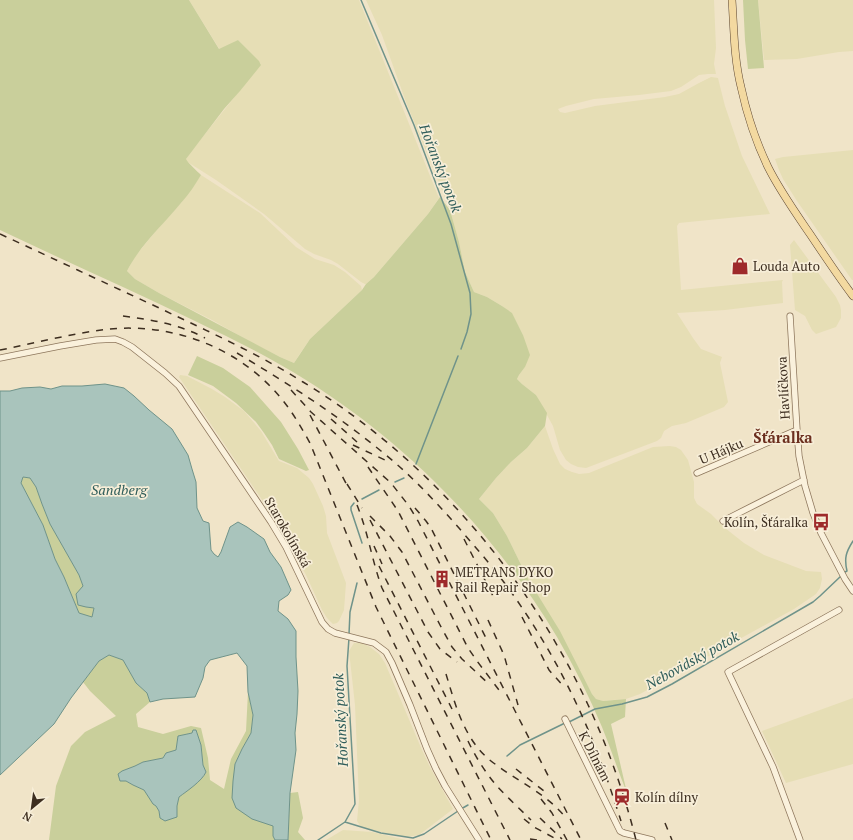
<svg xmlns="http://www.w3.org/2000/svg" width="853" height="840" font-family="'PT Serif',serif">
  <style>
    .farmland { fill: #e6deb5 }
    .green { fill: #c9cf9b; fill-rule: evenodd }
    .water { fill: #a9c4bc; stroke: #6f938a; fill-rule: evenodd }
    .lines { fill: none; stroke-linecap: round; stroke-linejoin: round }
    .stream { stroke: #6f938a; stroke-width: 1.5 }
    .minor-casing { stroke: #8d765c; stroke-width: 7 }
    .major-casing { stroke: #5b4430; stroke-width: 8 }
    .minor { stroke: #faf1dc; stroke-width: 5.5 }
    .major { stroke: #f3d9a0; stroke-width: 7 }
    .rail { stroke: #3d2e20; stroke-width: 1.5; stroke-dasharray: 7 7; stroke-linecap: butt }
    .labels { text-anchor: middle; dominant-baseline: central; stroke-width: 3.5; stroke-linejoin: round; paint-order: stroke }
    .poi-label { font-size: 13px; fill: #3d2e20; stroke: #f7eed8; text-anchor: start }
    .street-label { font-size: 13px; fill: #3d2e20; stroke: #f7eed8 }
    .water-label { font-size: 14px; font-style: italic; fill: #2f5d5a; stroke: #f7eed8 }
    .quarter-label { font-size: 15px; font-weight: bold; fill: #6b2e1e; stroke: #f7eed8 }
  </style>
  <rect width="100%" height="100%" fill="#f0e4c8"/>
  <path class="farmland" d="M189 0H359L439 198 428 214 374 277 366 284H365L361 282 338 264 331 260 314 254 305 249 264 214 216 180 186 161V159L189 154 261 64 238 40 220 50Z
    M366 0H714L716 48 714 64 716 74H708L699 75 681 87 671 91 639 95 594 99 566 106 558 109 560 112 565 113 595 106 665 97 679 94 699 83 711 77 718 78 725 106 742 156 770 214 679 223 677 226 681 290 783 280 782 282 783 303 725 310 677 313 693 338 701 349 722 357 720 363 728 402 724 407 686 423 672 426 664 431 661 438 657 441 586 468 578 467 571 464 566 460 560 450 553 426 536 395 522 384 517 379 519 375 525 367 523 335 512 314 502 306 487 297 474 292 465 272 459 242 450 210 406 102 382 35Z
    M758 0H853V51L839 52 797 59 764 60Z
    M853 150V280H852L797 201 783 179 779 170 775 159 783 157Z
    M201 175 260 213 296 247 315 259 334 265 345 272 361 286 362 290 310 339 299 355 294 363 280 357 256 345 212 320 159 293 135 279 127 271 134 258 155 232 181 203Z
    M794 240 836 297 840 305 841 310V318L836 327 816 334 812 330 805 316 795 310 790 245Z
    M180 375 187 376 212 389 225 397 244 411 261 431 279 461 297 468 309 478 313 484 323 506 326 516 327 533 346 583 344 610 339 621 337 623 333 624 327 618 322 610 306 575 275 519 179 377Z
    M545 426 553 449 560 464 565 469 572 472 579 474 589 473 653 447 670 446 676 447 681 450 688 460 694 482V498L697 504 711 514 725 528 744 543 764 555 806 571 821 572 822 579 820 588 816 594 794 609 640 694 626 699 612 700 603 701 596 699 592 694 587 685 528 579 507 536 493 513 479 499 496 478 511 462 527 448Z
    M354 643H362L370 647 379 654 385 663 422 750 431 769 453 809 419 835 407 837 390 834 361 827 357 821 359 800 355 705 349 651Z
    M853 698V764L786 783 762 731Z
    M343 830 372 832 406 840H326Z"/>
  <path class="green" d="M0 0H189L219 49 238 40 259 61 261 65 240 91 224 109 186 159C188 163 197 171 201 175 195 185 189 194 181 203 163 225 141 244 127 271L135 279 159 293 280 357 294 363 310 339 362 290 366 284 374 277 428 214 440 197 450 210 459 242 465 272 474 292 487 297 502 306 512 313 523 335 530 355 525 367 519 375 517 379 522 384 536 395 547 413 545 426 527 448 511 462 496 478 479 499 493 513 507 536 528 579 560 631 592 694 596 699 603 701 626 699 625 717 611 724 627 793C618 771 611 749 602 727 589 696 574 666 557 637 492 528 401 437 293 372 262 353 228 337 195 321 131 290 65 261 0 230Z
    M743 0H758L764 68 748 69 745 40Z
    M197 356 223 368 250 387 281 422 298 449 309 470 306 471 279 459 272 445 264 433 256 422 236 403 213 386 188 375Z
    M23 477 30 478 36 487 42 504 50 524 79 575 83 586 86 607 94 608 92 617 79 613 64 577 55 559 43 525 21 483Z
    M109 655 123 660 136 683 147 693 150 702 136 714 138 727 163 734 191 726 201 728 208 758 210 780 224 789 231 759 246 731 248 692 253 715 251 733 242 749 235 764 273 826V836L275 840H49L56 786 71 746 85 732 116 716 90 691 83 682 99 661ZM196 731 201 745 203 765 206 772C202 781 187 791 179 797L177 806 176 817 160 818 159 811 156 806 144 790 133 785 126 781 122 771 135 766 143 762 163 758 166 753 176 750 178 736 192 733Z
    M298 792 303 818 298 832 305 840H288L290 793Z"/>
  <path class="water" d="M105 384 124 388 134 396 149 410 172 429 188 455 192 469 196 482 197 508 203 521 209 523 211 550 214 554 218 557 221 552 230 527 238 522 247 527 264 539 270 552 281 567 291 590 288 595 279 601 278 611 288 619 296 631V657L298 691 297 714 295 733 296 750 290 793 288 840H275L273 836V826L252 819 236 808 232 798 233 781 235 764 242 749 251 733 253 715 248 692 247 666 237 653 210 660 205 667 203 678 195 697 163 699 150 702 147 693 136 683 123 660 109 655 99 661 71 698 54 724 0 775V391H10L22 388 40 387 51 389 62 386H82ZM23 477 30 478 36 487 42 504 50 524 79 575 83 586 76 594 78 605 86 607 94 608 92 617 79 613 64 577 55 559 43 525 21 483Z
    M193 730H196L201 745 203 765 206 772C202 781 187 791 179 797L177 806V817L165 821 160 818 159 811 156 806 153 804 144 790 133 785 126 781H120L118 774 122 771 135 766 143 762 163 758 166 753 176 750 178 736 192 733Z"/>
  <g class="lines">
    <path class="stream" d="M361 0 414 125 451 224 470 293 471 314 467 332 461 349
      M416 464 458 356
      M395 482 404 478
      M362 499 379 490
      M354 503 351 507V510L362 543
      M843 573 847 571C844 558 846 552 853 541
      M349 634 350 612 357 583
      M569 722 595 709 622 704 647 697 672 684 813 602 820 596 841 576
      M507 756 520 745 565 723
      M461 809 468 805
      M345 822 381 833 413 838 424 834 458 811
      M318 840 345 822 355 804 347 666 349 638"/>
    <g class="minor-casing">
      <path id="minor" d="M790 316 797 430 799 456 805 486 813 513 821 533 845 579 853 591
        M0 358 60 346 96 340 115 339 123 342 132 347 165 373 179 386 271 522 286 547 322 622 328 629 335 633 374 643 386 652 392 663 410 705 427 749 436 769 445 786 479 840
        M697 473 797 430
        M723 521 804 480
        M565 719 620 831 624 833 652 840
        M800 840 773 767 728 672 839 610"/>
    </g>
    <g class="major-casing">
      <path id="major" d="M732 0C734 29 734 59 741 87 747 115 756 142 768 167 780 191 795 212 810 234 824 255 838 276 853 296"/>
    </g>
    <use href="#minor" class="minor"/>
    <use href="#major" class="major"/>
    <path class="rail" d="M0 234C52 258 103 282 155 306 205 330 255 352 303 382 468 483 589 652 636 840
      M123 316C152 320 179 324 205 338
      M0 350C36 343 73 333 110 329 174 323 239 348 280 397 292 411 301 427 310 443L376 607 491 840
      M237 353C287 383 336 414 381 451 410 474 435 501 459 528 474 546 489 562 503 581 539 629 569 683 592 739 603 766 612 793 621 821
      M291 390 311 412 391 483 409 506 418 521 581 840
      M310 415 349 489
      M331 419 357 442
      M353 445 387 461
      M368 467 398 511 468 648 477 661 502 694
      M347 484 362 508
      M357 505C368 532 372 561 382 588L510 840
      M415 508 426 521 431 528 487 640
      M370 516 390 536 402 552 440 625 452 647 462 659 490 685
      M370 520 428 632 440 649 457 662
      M464 539 494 598
      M374 546 382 564
      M379 566 452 709
      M522 617 549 670 565 688
      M488 620 504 655 518 705
      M446 674C456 707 465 743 495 764 519 782 547 794 566 818
      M468 741C475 756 485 772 496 785 507 797 520 809 531 820
      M516 769 544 791
      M541 799 552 813 567 840
      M540 818 562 839
      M524 819 534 827 558 840
      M665 823 672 840
      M530 839 537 840"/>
  </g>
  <defs>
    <g id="shop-bare" transform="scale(1.38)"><path d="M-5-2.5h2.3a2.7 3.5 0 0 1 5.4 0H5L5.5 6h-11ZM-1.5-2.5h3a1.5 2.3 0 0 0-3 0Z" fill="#9e2a2b" stroke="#f7eed8" stroke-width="2.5" paint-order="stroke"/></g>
    <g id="bus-bare" transform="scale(1.38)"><path d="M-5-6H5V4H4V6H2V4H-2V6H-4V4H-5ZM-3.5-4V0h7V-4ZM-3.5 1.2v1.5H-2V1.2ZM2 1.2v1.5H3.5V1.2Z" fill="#9e2a2b" stroke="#f7eed8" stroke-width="2.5" paint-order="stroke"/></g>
    <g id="building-bare" transform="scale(1.38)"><path d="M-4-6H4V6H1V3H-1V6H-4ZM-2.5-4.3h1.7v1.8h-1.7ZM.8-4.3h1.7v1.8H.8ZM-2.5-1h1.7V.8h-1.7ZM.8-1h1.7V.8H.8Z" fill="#9e2a2b" stroke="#f7eed8" stroke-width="2.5" paint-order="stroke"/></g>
    <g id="station-bare" transform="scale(1.38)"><path d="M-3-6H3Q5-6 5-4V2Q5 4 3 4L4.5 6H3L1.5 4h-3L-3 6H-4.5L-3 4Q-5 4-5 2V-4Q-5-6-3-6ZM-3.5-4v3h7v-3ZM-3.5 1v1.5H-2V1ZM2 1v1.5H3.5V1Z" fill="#9e2a2b" stroke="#f7eed8" stroke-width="2.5" paint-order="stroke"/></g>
  </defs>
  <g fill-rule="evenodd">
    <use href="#shop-bare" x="740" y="266"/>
    <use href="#bus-bare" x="821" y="522"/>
    <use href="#building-bare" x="442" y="579"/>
    <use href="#station-bare" x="622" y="797"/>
  </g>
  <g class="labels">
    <g class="poi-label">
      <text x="753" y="266">Louda Auto</text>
      <text x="808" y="522" text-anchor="end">Kolín, Šťáralka</text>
      <text x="455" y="572">METRANS DYKO<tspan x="455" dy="15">Rail Repair Shop</tspan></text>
      <text x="635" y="797">Kolín dílny</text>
    </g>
    <g class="street-label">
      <text transform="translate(783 388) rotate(-93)">Havlíčkova</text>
      <text transform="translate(721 451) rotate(-23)">U Hájku</text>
      <text transform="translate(288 532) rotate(60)">Starokolínská</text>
      <text transform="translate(595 756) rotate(63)">K Dílnám</text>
    </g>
    <g class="water-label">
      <text transform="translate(441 168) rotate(69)">Hořanský potok</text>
      <text x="119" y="489">Sandberg</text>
      <text transform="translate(692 660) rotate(-29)">Nebovidský potok</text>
      <text transform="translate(340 720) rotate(-93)">Hořanský potok</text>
    </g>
    <g class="quarter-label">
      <text x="783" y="437">Šťáralka</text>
    </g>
  </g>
  <g transform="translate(32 808) rotate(209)" stroke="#f7eed8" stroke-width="3" paint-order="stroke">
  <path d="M0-3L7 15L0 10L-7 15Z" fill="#3d2e20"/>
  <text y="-6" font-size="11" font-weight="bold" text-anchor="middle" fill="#3d2e20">N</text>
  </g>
</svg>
